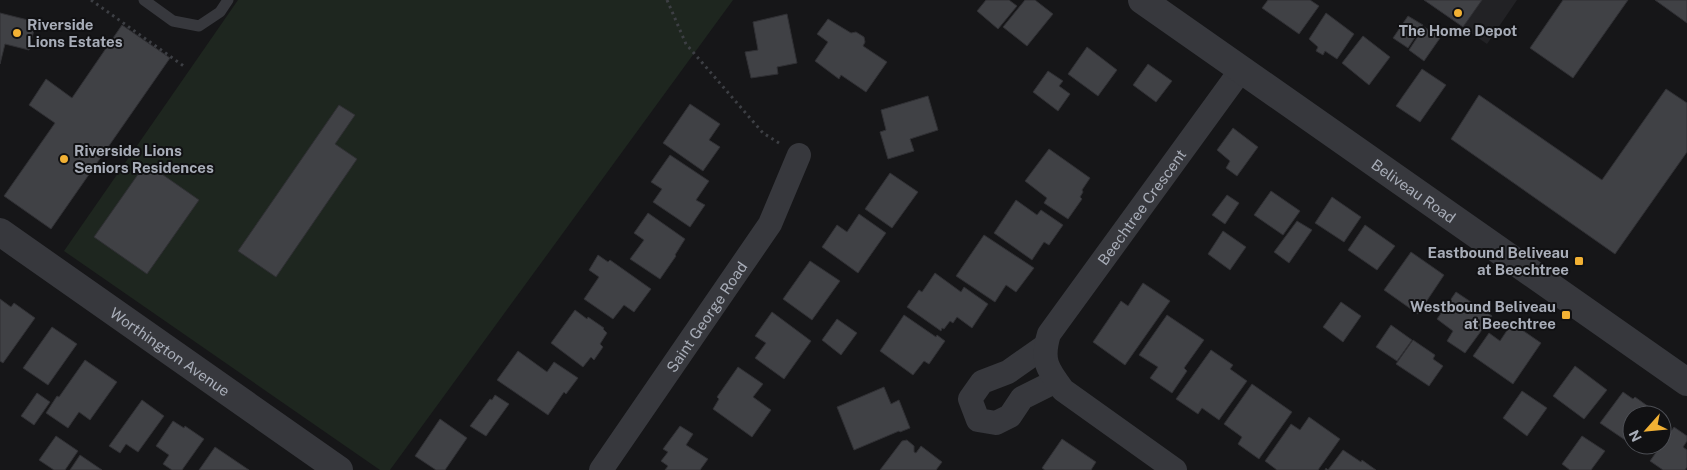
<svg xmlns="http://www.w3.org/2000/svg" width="1687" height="470" font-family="'Public Sans',sans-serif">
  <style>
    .built { fill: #222225 }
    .green { fill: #1e261f }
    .building { fill: #404145; stroke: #303034 }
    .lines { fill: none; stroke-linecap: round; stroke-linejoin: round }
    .path { stroke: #3d3f44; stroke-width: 3; stroke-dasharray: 2.5 4; stroke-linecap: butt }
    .service { stroke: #37383d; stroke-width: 11 }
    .minor { stroke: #37383d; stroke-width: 24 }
    .tertiary { stroke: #37383d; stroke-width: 28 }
    .poi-dot { fill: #f2b134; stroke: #111113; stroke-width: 2 }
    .labels { text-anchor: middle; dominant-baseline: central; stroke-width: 4; stroke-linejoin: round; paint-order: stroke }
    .poi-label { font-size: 15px; font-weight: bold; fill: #a8adb8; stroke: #111113; text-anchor: start }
    .street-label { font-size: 15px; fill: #a8adb8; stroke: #111113 }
  </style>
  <rect width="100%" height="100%" fill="#161618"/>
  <path class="built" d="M1424 0H1517L1487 44Z"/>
  <path class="green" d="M238 0H733L390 470H380L64 251Z"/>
  <path class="building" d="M986 0H1009L1017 6 998 29 977 11Z
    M1025 0H1035L1053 14 1027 46 1003 27Z
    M1268 0H1310L1319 6 1299 34 1262 8Z
    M1424 0H1482L1463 27Z
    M1563 0H1628L1573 78 1530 48Z
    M1655 0H1687V23Z
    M0 13 36 22 29 50 5 44 0 64Z
    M1326 13 1354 34 1337 59 1325 51 1323 55 1316 51 1318 47 1309 39Z
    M787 14 797 63 777 67 778 74 751 78 745 52 758 50 753 22Z
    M1408 16 1423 25 1408 48 1393 38Z
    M828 19 851 33 856 32 864 37 865 42 863 46 887 62 866 92 841 75 839 79 815 61 828 42 817 34Z
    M122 25 170 58 51 229 4 196 55 123 29 105 46 79 72 98Z
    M1431 26 1440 33 1438 37 1440 38 1424 61 1409 50 1424 27 1429 30Z
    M1363 36 1390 57 1369 85 1342 63Z
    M1087 47 1117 70 1098 96 1068 74Z
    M1148 64 1172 81 1156 102 1133 85Z
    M1422 69 1446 85 1420 122 1396 106Z
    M1048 71 1063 81 1059 86 1070 94 1058 111 1033 92Z
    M1666 89 1687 103V152L1615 254 1451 139 1479 95 1602 180Z
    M928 96 938 130 910 139 914 151 888 159 880 132 886 130 881 110Z
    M690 104 720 124 709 140 720 147 703 171 663 143Z
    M339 105 355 115 335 144 357 159 276 277 238 251Z
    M1233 128 1258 147 1237 176 1226 168 1230 161 1217 150Z
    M1049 149 1090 178 1082 190 1083 192 1080 197 1082 199 1068 219 1044 203 1047 198 1025 181Z
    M670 155 709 181 696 200 705 205 690 227 653 202 662 189 651 182Z
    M146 163 199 200 147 274 94 237Z
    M890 173 918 192 892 228 865 209Z
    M1271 191 1300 211 1283 235 1254 215Z
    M1227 195 1239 203 1225 224 1212 215Z
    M1332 197 1361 217 1344 242 1315 223Z
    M1016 200 1037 215 1041 210 1063 225 1049 245 1044 242 1032 260 994 233Z
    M648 213 685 239 675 255 676 256 660 279 630 259 644 240 634 233Z
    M859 214 886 233 858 273 822 247 837 225 847 232Z
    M1297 221 1312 230 1289 263 1274 252Z
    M1365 225 1395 246 1377 270 1348 250Z
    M1223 231 1246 247 1230 270 1208 254Z
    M984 235 1034 268 1016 292 1006 285 995 302 956 276Z
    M1411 252 1444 275 1418 314 1384 290Z
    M598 255 608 262 610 260 651 289 634 312 624 305 613 319 584 299 599 277 589 270Z
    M810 261 840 281 812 320 783 299Z
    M935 273 961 292 964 287 988 304 972 328 957 317 953 323 950 321 944 329 942 328 941 331 907 307 919 290 922 292Z
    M1143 283 1170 301 1125 365 1093 342 1121 301 1128 306Z
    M1456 292 1492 316 1465 353 1447 341 1453 331 1437 319Z
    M0 299 11 307 14 303 35 318 3 363 0 361Z
    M1341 302 1361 316 1343 342 1323 327Z
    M575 310 587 319 588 317 604 328 603 329 607 333 600 344 603 347 594 360 591 357 583 367 551 343Z
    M772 312 811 341 784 379 755 358 766 343 755 336Z
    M904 315 936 337 937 335 945 341 929 364 924 361 913 375 880 351Z
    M1167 315 1204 340 1184 368 1187 371 1172 393 1150 378 1158 367 1139 355Z
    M837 319 857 333 841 355 822 340Z
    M1512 323 1541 343 1513 384 1473 356 1489 333 1500 341Z
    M1391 325 1412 340 1397 361 1376 347Z
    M52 327 77 344 48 385 23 368Z
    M1413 340 1435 355 1433 359 1443 366 1429 386 1396 364Z
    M1211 350 1233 365 1230 369 1247 381 1219 420 1202 408 1198 414 1176 399Z
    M518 351 547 372 554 362 578 378 566 394 564 392 548 415 497 380Z
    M85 360 117 382 90 420 79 412 68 428 46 413 57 396 59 397Z
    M1575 366 1607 390 1584 419 1553 396Z
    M738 367 763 384 753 397 771 410 752 437 713 409 719 399 717 397Z
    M1252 384 1292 412 1259 459 1238 444 1242 437 1224 424Z
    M884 387 891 404 899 400 910 428 900 432 899 431 854 450 837 407Z
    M1522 391 1547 408 1527 436 1503 418Z
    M1623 392 1633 399 1635 397 1656 412 1655 414 1656 415H1632V445H1635L1634 446 1600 423Z
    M37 393 50 402 34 425 21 416Z
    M495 395 509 404 486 436 470 426 490 399 492 400Z
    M142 400 164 416 138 452 126 444 120 453 109 446Z
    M1309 417 1340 439 1318 470H1277L1265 461 1291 424 1300 430Z
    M440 419 467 438 445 470H436L415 456Z
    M173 421 184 428 185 426 204 439 182 470H172L163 464 169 455 156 446Z
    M680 426 693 434 686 445 708 459 700 470H665L668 466 661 461 668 452 663 449Z
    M1674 427 1687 436V441L1683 447 1687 450V467L1685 470H1663L1650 461Z
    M56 436 78 451 65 470H54L39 460Z
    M1582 436 1605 451 1591 470H1570L1562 464Z
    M1062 439 1096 462 1091 470H1045L1042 468Z
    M907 440 914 446V452L916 453 921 446 942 462 936 470H880L902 441Z
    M215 447 249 470H199Z
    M1343 450 1361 462 1362 460 1376 470H1325L1326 468 1328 470Z
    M80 455 102 470H70Z"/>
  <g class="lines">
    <path class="path" d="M91 0 185 67
      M667 0 686 44 763 133 779 143"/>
    <path class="service" d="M144 0 173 21 199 26 220 12 228 0"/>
    <g class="minor">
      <path d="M1045 346 1008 372 982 382 970 399 978 420 996 423 1010 416 1022 398 1056 381"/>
      <path id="s1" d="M601 470 770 224 799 155"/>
      <path id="s2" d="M1175 470 1063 390C1047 369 1041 360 1049 334L1241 70"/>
    </g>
    <g class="tertiary">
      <path id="s3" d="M1142 0 1687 382"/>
      <path id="s4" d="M0 232 339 470"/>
    </g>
  </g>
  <g class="poi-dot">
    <circle cx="1458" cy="13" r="5"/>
    <circle cx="17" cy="33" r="5"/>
    <circle cx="64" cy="159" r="5"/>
    <rect x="1574" y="256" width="10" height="10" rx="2.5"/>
    <rect x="1561" y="310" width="10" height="10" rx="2.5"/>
  </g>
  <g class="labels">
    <g class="poi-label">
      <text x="27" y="24">Riverside<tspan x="27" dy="17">Lions Estates</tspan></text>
      <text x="1458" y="30" text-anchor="middle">The Home Depot</text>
      <text x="74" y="150">Riverside Lions<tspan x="74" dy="17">Seniors Residences</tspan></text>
      <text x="1569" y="252" text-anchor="end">Eastbound Beliveau<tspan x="1569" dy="17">at Beechtree</tspan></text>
      <text x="1556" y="306" text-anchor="end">Westbound Beliveau<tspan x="1556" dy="17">at Beechtree</tspan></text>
    </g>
    <g class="street-label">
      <text stroke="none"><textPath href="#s3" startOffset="332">Beliveau Road</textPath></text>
      <text stroke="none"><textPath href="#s2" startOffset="356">Beechtree Crescent</textPath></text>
      <text stroke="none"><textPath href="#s1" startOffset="186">Saint George Road</textPath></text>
      <text stroke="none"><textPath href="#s4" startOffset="208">Worthington Avenue</textPath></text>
    </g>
  </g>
  <g transform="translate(1647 430) rotate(243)"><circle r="24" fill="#111113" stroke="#4d4f55"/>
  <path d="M0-4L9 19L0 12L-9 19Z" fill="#f2b134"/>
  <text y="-8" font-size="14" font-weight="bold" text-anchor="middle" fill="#a8adb8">N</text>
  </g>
</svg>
